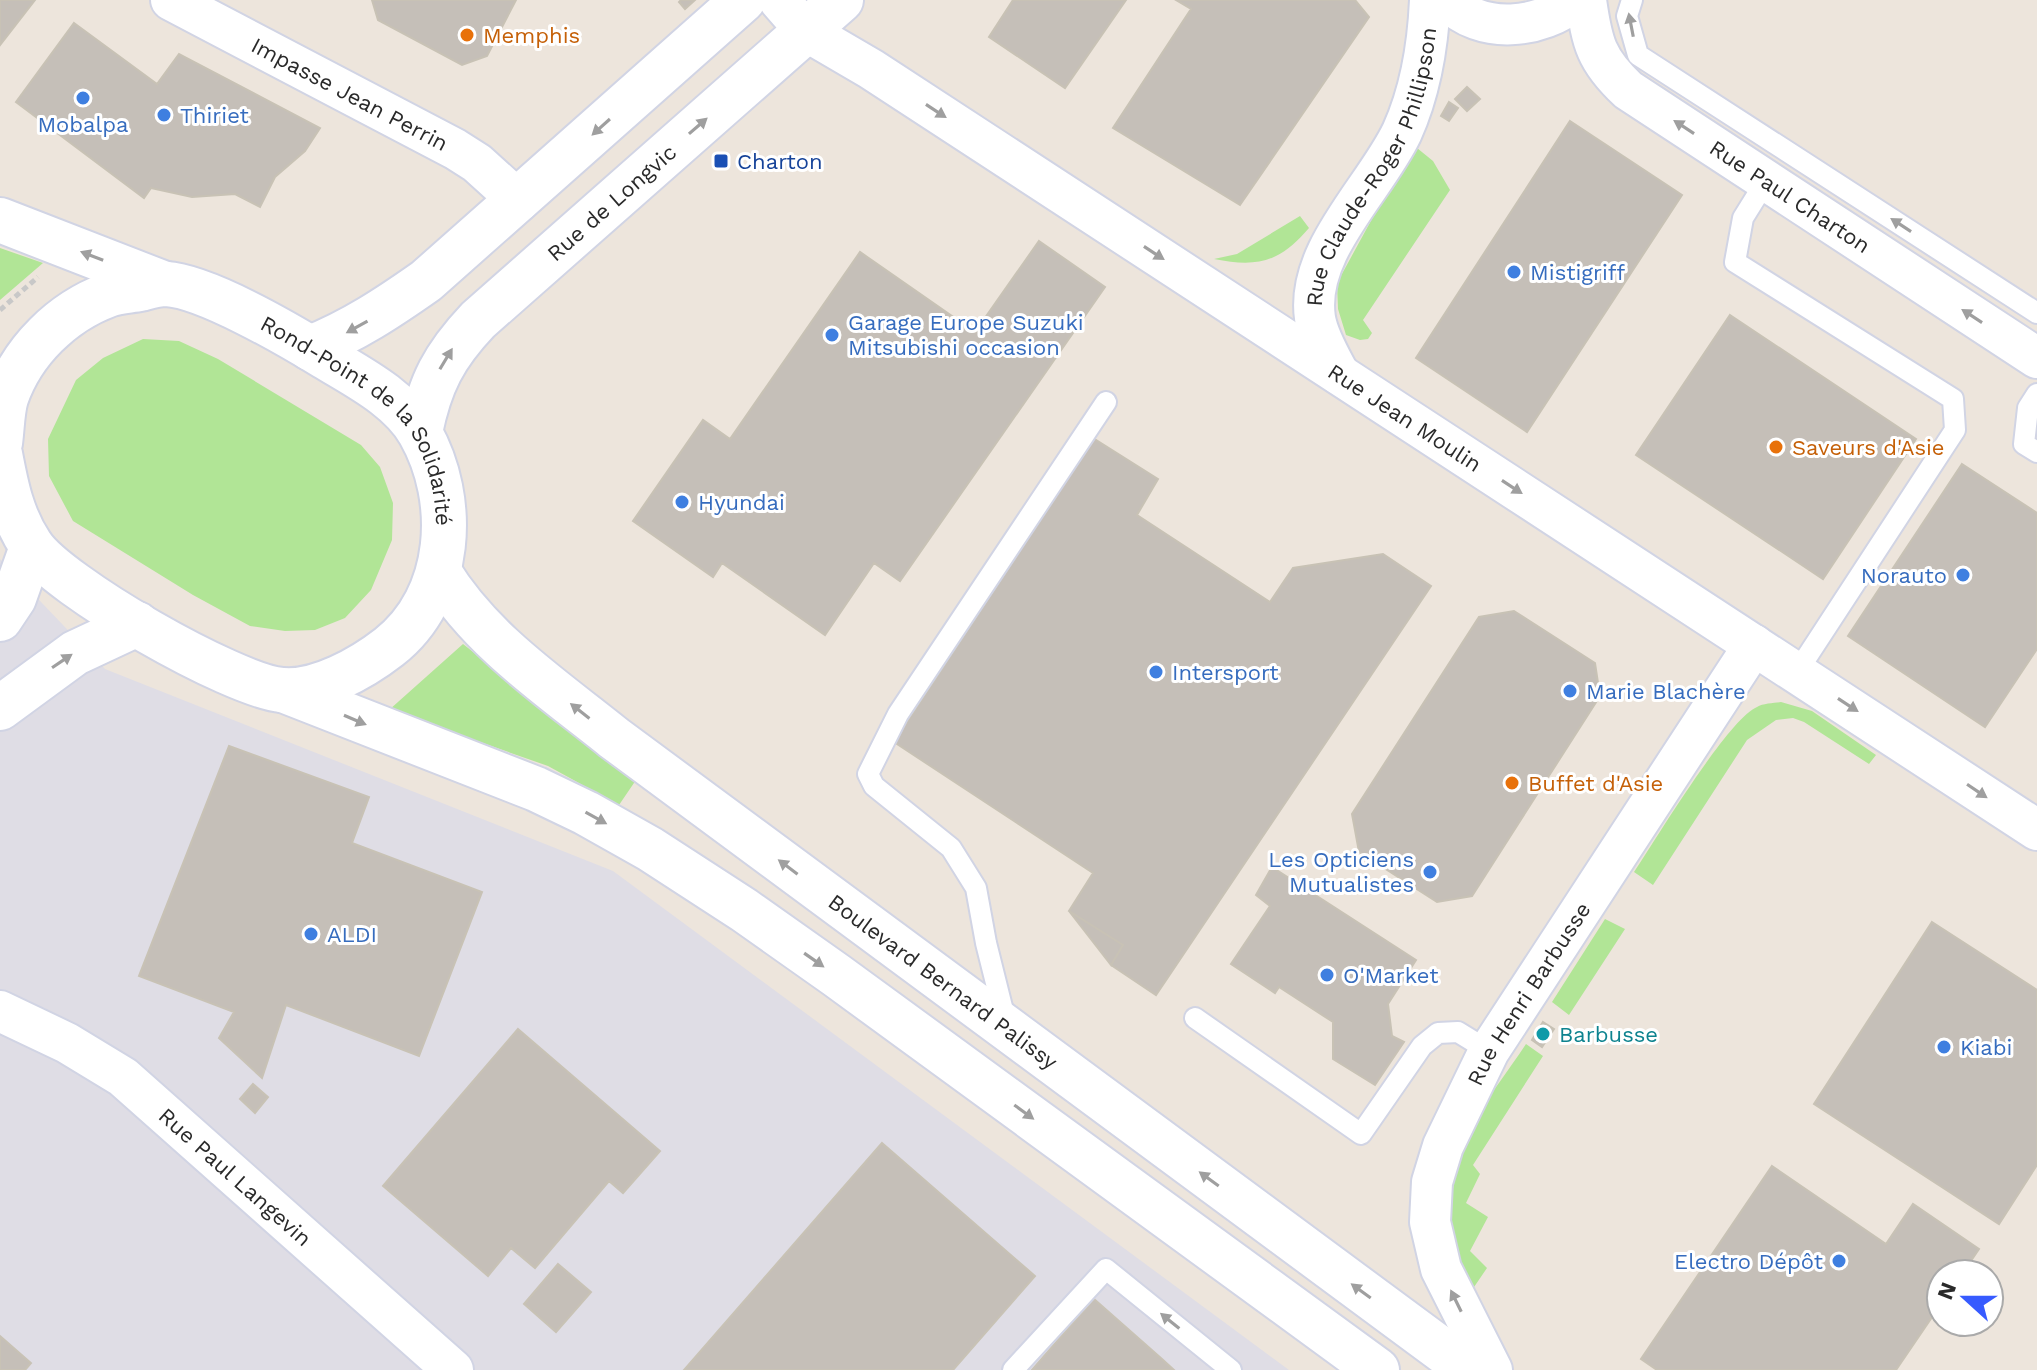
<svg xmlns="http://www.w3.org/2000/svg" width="2037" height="1370" font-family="'Work Sans',sans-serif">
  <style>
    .industrial { fill: #dfdde5 }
    .green { fill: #b1e596 }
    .building { fill: #c5bfb8; stroke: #c8c2b5; stroke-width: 2 }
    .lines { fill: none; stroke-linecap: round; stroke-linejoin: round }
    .service-casing { stroke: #d1d4e4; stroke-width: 24 }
    .minor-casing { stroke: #d1d4e4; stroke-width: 44 }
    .tertiary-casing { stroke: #d1d4e4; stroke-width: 48 }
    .secondary-casing { stroke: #d1d4e4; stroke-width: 48 }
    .path { stroke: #c8c8c8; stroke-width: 5; stroke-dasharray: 6 4; stroke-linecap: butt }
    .service { stroke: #fff; stroke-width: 20 }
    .minor { stroke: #fff; stroke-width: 40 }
    .tertiary { stroke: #fff; stroke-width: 44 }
    .secondary { stroke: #fff; stroke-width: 44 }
    .oneway { fill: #9f9f9f }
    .food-dot { fill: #e8710a; stroke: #fff; stroke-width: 3 }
    .shop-dot { fill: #3f7fe0; stroke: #fff; stroke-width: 3 }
    .transit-dot { fill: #1a4fb4; stroke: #fff; stroke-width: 3 }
    .culture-dot { fill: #0f9aa8; stroke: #fff; stroke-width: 3 }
    .labels { text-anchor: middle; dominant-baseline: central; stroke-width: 6; stroke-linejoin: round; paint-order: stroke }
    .food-label { font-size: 22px; fill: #c56008; stroke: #fff; text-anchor: start }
    .street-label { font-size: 22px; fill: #2a2a2a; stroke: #fff }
    .shop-label { font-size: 22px; fill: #366cbe; stroke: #fff; text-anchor: start }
    .transit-label { font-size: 22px; fill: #164399; stroke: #fff; text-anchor: start }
    .culture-label { font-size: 22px; fill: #0d838f; stroke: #fff; text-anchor: start }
  </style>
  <rect width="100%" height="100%" fill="#ede5dc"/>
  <path class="industrial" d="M0 559 105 669 613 871 1289 1370H0Z"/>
  <path class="green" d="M1417 148 1433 161 1450 190 1363 320 1372 333 1368 339 1360 340 1346 335 1338 309 1337 283 1397 173Z
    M1300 216 1309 228C1280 262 1258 268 1214 259L1237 254Z
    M0 248 43 263 0 300Z
    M143 339 179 341 218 359 361 445 380 467 393 503 392 540 371 590 345 618 315 630 285 631 250 626 193 595 73 521 49 476 48 439 76 380 103 358Z
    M463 644 636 780 619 805 548 766 389 710Z
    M1781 702 1812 711 1876 755 1869 764 1804 722 1793 718 1776 720 1747 740 1653 885 1634 872C1655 841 1728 719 1757 707 1763 703 1774 703 1781 702Z
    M1605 919 1625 929 1569 1015 1552 1002Z
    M1526 1044 1543 1056 1473 1165 1480 1174 1466 1203 1488 1217 1470 1251 1487 1268 1472 1290C1467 1279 1460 1267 1456 1256 1445 1218 1454 1156 1473 1122 1489 1095 1509 1070 1526 1044Z"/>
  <path class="building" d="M0 0H35L0 45Z
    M372 0H516L487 56 462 65 378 20Z
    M681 0H695L685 9 679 2Z
    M1013 0H1126L1065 88 989 37Z
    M1176 0H1355L1369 17 1240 205 1113 128 1191 9Z
    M74 23 157 84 179 54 320 128 305 151 275 177 260 207 235 194 192 197 151 188 144 198 16 102Z
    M1467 87 1480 99 1467 111 1455 99Z
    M1449 102 1458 108 1449 121 1441 116Z
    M1570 121 1682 195 1527 432 1416 358Z
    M1039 241 1105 287 900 581 874 563 825 635 722 563 713 577 633 521 703 420 730 439 860 252 975 332Z
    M1730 315 1916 439 1823 579 1636 455Z
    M1093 438 1158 479 1137 515 1270 602 1293 568 1383 554 1431 586 1156 995 1111 965 1123 945 1069 911 1093 873 894 742Z
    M1962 464 2037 513V649L1985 727 1848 636Z
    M1514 611 1595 663 1600 696 1472 896 1437 902 1359 852 1352 814 1479 617Z
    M229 746 369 797 352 843 482 892 419 1056 286 1005 262 1078 219 1038 234 1012 139 976Z
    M1272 867 1416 960 1388 1004 1392 1036 1404 1042 1375 1085 1333 1059V1022L1279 987 1275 993 1231 964 1270 906 1256 895Z
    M1069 911 1123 945 1111 965Z
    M1932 922 2037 990V1165L1999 1224 1814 1104Z
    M1543 1022 1554 1029 1542 1047 1532 1040Z
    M518 1029 660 1151 623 1193 609 1181 535 1268 511 1248 488 1276 383 1186Z
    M253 1084 268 1097 255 1113 240 1099Z
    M882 1143 1035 1276 953 1370H684Z
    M1772 1166 1886 1244 1913 1204 1979 1249 1962 1274H1941V1304L1896 1370H1657L1641 1359Z
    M558 1264 591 1292 556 1332 524 1304Z
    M1094 1299 1162 1359 1174 1370H1032Z
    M0 1336 31 1363 25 1370H0Z"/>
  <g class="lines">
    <g class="service-casing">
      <path id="service" d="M1632 0 1627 16 1638 55 2037 313
        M1766 181 1743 218 1735 262 1953 399 1955 430 1797 672
        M2037 394 2028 408 2024 444 2037 452
        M1195 1018 1361 1134 1422 1046 1438 1033 1458 1032 1489 1051
        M1005 1019 986 943 976 888 951 848 874 786 868 774 898 714 1106 402
        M1013 1370 1106 1269 1231 1370"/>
    </g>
    <g class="minor-casing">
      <g id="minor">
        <path id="s1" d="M171 0 455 149 477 163 519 201"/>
        <path id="s2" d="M779 0 806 31 871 69 2037 830"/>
        <path d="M1447 0C1481 36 1541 29 1576 0"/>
        <path id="s3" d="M1586 0C1592 43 1596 60 1628 90L2037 358"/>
        <path id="s4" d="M1339 374C1330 357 1318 337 1315 318 1305 251 1375 189 1402 132 1421 90 1428 46 1430 0"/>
        <path id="s5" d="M0 1011 67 1043 123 1077 453 1370"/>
        <path id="s6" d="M1492 1370 1441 1269 1430 1222 1432 1182 1443 1146 1489 1051 1754 645"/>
      </g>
    </g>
    <g class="tertiary-casing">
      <g id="tertiary">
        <path d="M310 348C353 331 389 307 426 281L743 0"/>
        <path id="s7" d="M420 432C430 383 444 356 478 320L841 0"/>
        <path d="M0 619 14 598 32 547"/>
        <path d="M0 708 75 653 137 624"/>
      </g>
    </g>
    <g class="secondary-casing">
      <g id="secondary">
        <path d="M0 220 165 284"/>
        <path id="s8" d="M0 443C2 429 2 411 6 398 22 351 62 312 108 295 118 291 130 291 140 289 148 287 158 284 166 284 205 286 289 335 325 357 358 377 400 398 420 433 458 500 453 597 389 647 362 668 318 693 282 690 233 686 58 586 31 545 12 517 6 486 0 454"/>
        <path id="s9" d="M439 572C481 641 552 688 614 738L1469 1370"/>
        <path d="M283 690 536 789 586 813 650 849 744 910 836 975 1377 1370"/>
      </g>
    </g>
    <path class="path" d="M0 310 38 277"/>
    <use href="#service" class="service"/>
    <use href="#minor" class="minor"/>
    <use href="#tertiary" class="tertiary"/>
    <use href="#secondary" class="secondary"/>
  </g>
  <defs><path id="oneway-solid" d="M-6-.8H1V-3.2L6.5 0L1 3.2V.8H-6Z" transform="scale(2)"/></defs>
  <g class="oneway">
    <use href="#oneway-solid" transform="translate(1631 25) rotate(-101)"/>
    <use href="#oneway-solid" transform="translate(936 111) rotate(33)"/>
    <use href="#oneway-solid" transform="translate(698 126) rotate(-41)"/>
    <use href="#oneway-solid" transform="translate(601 127) rotate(138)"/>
    <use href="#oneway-solid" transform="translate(1684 127) rotate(-147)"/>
    <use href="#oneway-solid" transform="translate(1901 225) rotate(-147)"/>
    <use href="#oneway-solid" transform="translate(1154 253) rotate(33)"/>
    <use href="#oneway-solid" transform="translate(92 256) rotate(-159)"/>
    <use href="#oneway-solid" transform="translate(1972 316) rotate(-147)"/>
    <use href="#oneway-solid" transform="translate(357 327) rotate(151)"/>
    <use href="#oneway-solid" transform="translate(446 359) rotate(-59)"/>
    <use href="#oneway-solid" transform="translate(1512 487) rotate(33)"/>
    <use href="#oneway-solid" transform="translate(62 661) rotate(-34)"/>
    <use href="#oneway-solid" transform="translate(1848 705) rotate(33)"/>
    <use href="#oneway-solid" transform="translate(580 711) rotate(-142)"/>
    <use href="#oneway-solid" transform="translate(355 720) rotate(23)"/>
    <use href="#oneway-solid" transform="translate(1977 791) rotate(34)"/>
    <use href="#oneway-solid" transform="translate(596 818) rotate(29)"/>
    <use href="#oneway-solid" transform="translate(788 867) rotate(-143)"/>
    <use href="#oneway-solid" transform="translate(814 960) rotate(35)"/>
    <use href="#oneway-solid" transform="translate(1024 1112) rotate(36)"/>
    <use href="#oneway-solid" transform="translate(1209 1179) rotate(-144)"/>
    <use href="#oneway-solid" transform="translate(1361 1291) rotate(-144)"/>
    <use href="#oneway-solid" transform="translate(1456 1301) rotate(-116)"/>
    <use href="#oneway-solid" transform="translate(1170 1321) rotate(-141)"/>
  </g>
  <g class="food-dot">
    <circle cx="467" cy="35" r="8"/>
    <circle cx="1776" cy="447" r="8"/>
    <circle cx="1512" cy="783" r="8"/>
  </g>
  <g class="shop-dot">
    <circle cx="83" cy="98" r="8"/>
    <circle cx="164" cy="115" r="8"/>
    <circle cx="1514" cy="272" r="8"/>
    <circle cx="832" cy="335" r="8"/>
    <circle cx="682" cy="502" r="8"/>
    <circle cx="1963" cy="575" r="8"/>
    <circle cx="1156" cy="672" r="8"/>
    <circle cx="1570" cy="691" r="8"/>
    <circle cx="1430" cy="872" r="8"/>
    <circle cx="311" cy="934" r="8"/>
    <circle cx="1327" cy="975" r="8"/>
    <circle cx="1944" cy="1047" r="8"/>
    <circle cx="1839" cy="1261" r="8"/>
  </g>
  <rect class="transit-dot" x="713" y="153" width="16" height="16" rx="4"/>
  <circle class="culture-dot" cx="1543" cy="1034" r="8"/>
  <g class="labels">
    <g class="food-label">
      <text x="483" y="35">Memphis</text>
      <text x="1792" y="447">Saveurs d'Asie</text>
      <text x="1528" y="783">Buffet d'Asie</text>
    </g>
    <g class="street-label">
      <text stroke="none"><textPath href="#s1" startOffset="202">Impasse Jean Perrin</textPath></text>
      <text stroke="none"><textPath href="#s4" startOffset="226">Rue Claude-Roger Phillipson</textPath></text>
      <text stroke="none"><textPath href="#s3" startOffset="296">Rue Paul Charton</textPath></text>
      <text stroke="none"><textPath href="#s7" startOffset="306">Rue de Longvic</textPath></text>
      <text stroke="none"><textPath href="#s2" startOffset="754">Rue Jean Moulin</textPath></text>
      <text stroke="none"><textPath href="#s8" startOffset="504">Rond-Point de la Solidarité</textPath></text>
      <text stroke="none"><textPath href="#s9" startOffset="652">Boulevard Bernard Palissy</textPath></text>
      <text stroke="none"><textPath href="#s6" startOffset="414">Rue Henri Barbusse</textPath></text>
      <text stroke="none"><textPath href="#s5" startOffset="290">Rue Paul Langevin</textPath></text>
    </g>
    <g class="shop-label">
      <text x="180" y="115">Thiriet</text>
      <text x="83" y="124" text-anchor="middle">Mobalpa</text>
      <text x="1530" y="272">Mistigriff</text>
      <text x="848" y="322">Garage Europe Suzuki<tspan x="848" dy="25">Mitsubishi occasion</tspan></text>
      <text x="698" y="502">Hyundai</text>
      <text x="1947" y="575" text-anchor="end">Norauto</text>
      <text x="1172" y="672">Intersport</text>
      <text x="1586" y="691">Marie Blachère</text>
      <text x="1414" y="859" text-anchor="end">Les Opticiens<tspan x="1414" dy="25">Mutualistes</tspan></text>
      <text x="327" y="934">ALDI</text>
      <text x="1343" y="975">O'Market</text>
      <text x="1960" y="1047">Kiabi</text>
      <text x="1823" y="1261" text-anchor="end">Electro Dépôt</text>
    </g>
    <g class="transit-label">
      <text x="737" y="161">Charton</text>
    </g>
    <g class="culture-label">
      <text x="1559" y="1034">Barbusse</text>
    </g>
  </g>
  <g transform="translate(1965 1298) rotate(291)"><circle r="38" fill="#ffffff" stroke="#aaaaaa" stroke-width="2"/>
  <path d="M0-6L14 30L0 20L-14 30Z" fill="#375bff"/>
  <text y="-12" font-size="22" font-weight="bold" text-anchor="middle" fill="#2a2a2a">N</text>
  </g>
</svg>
